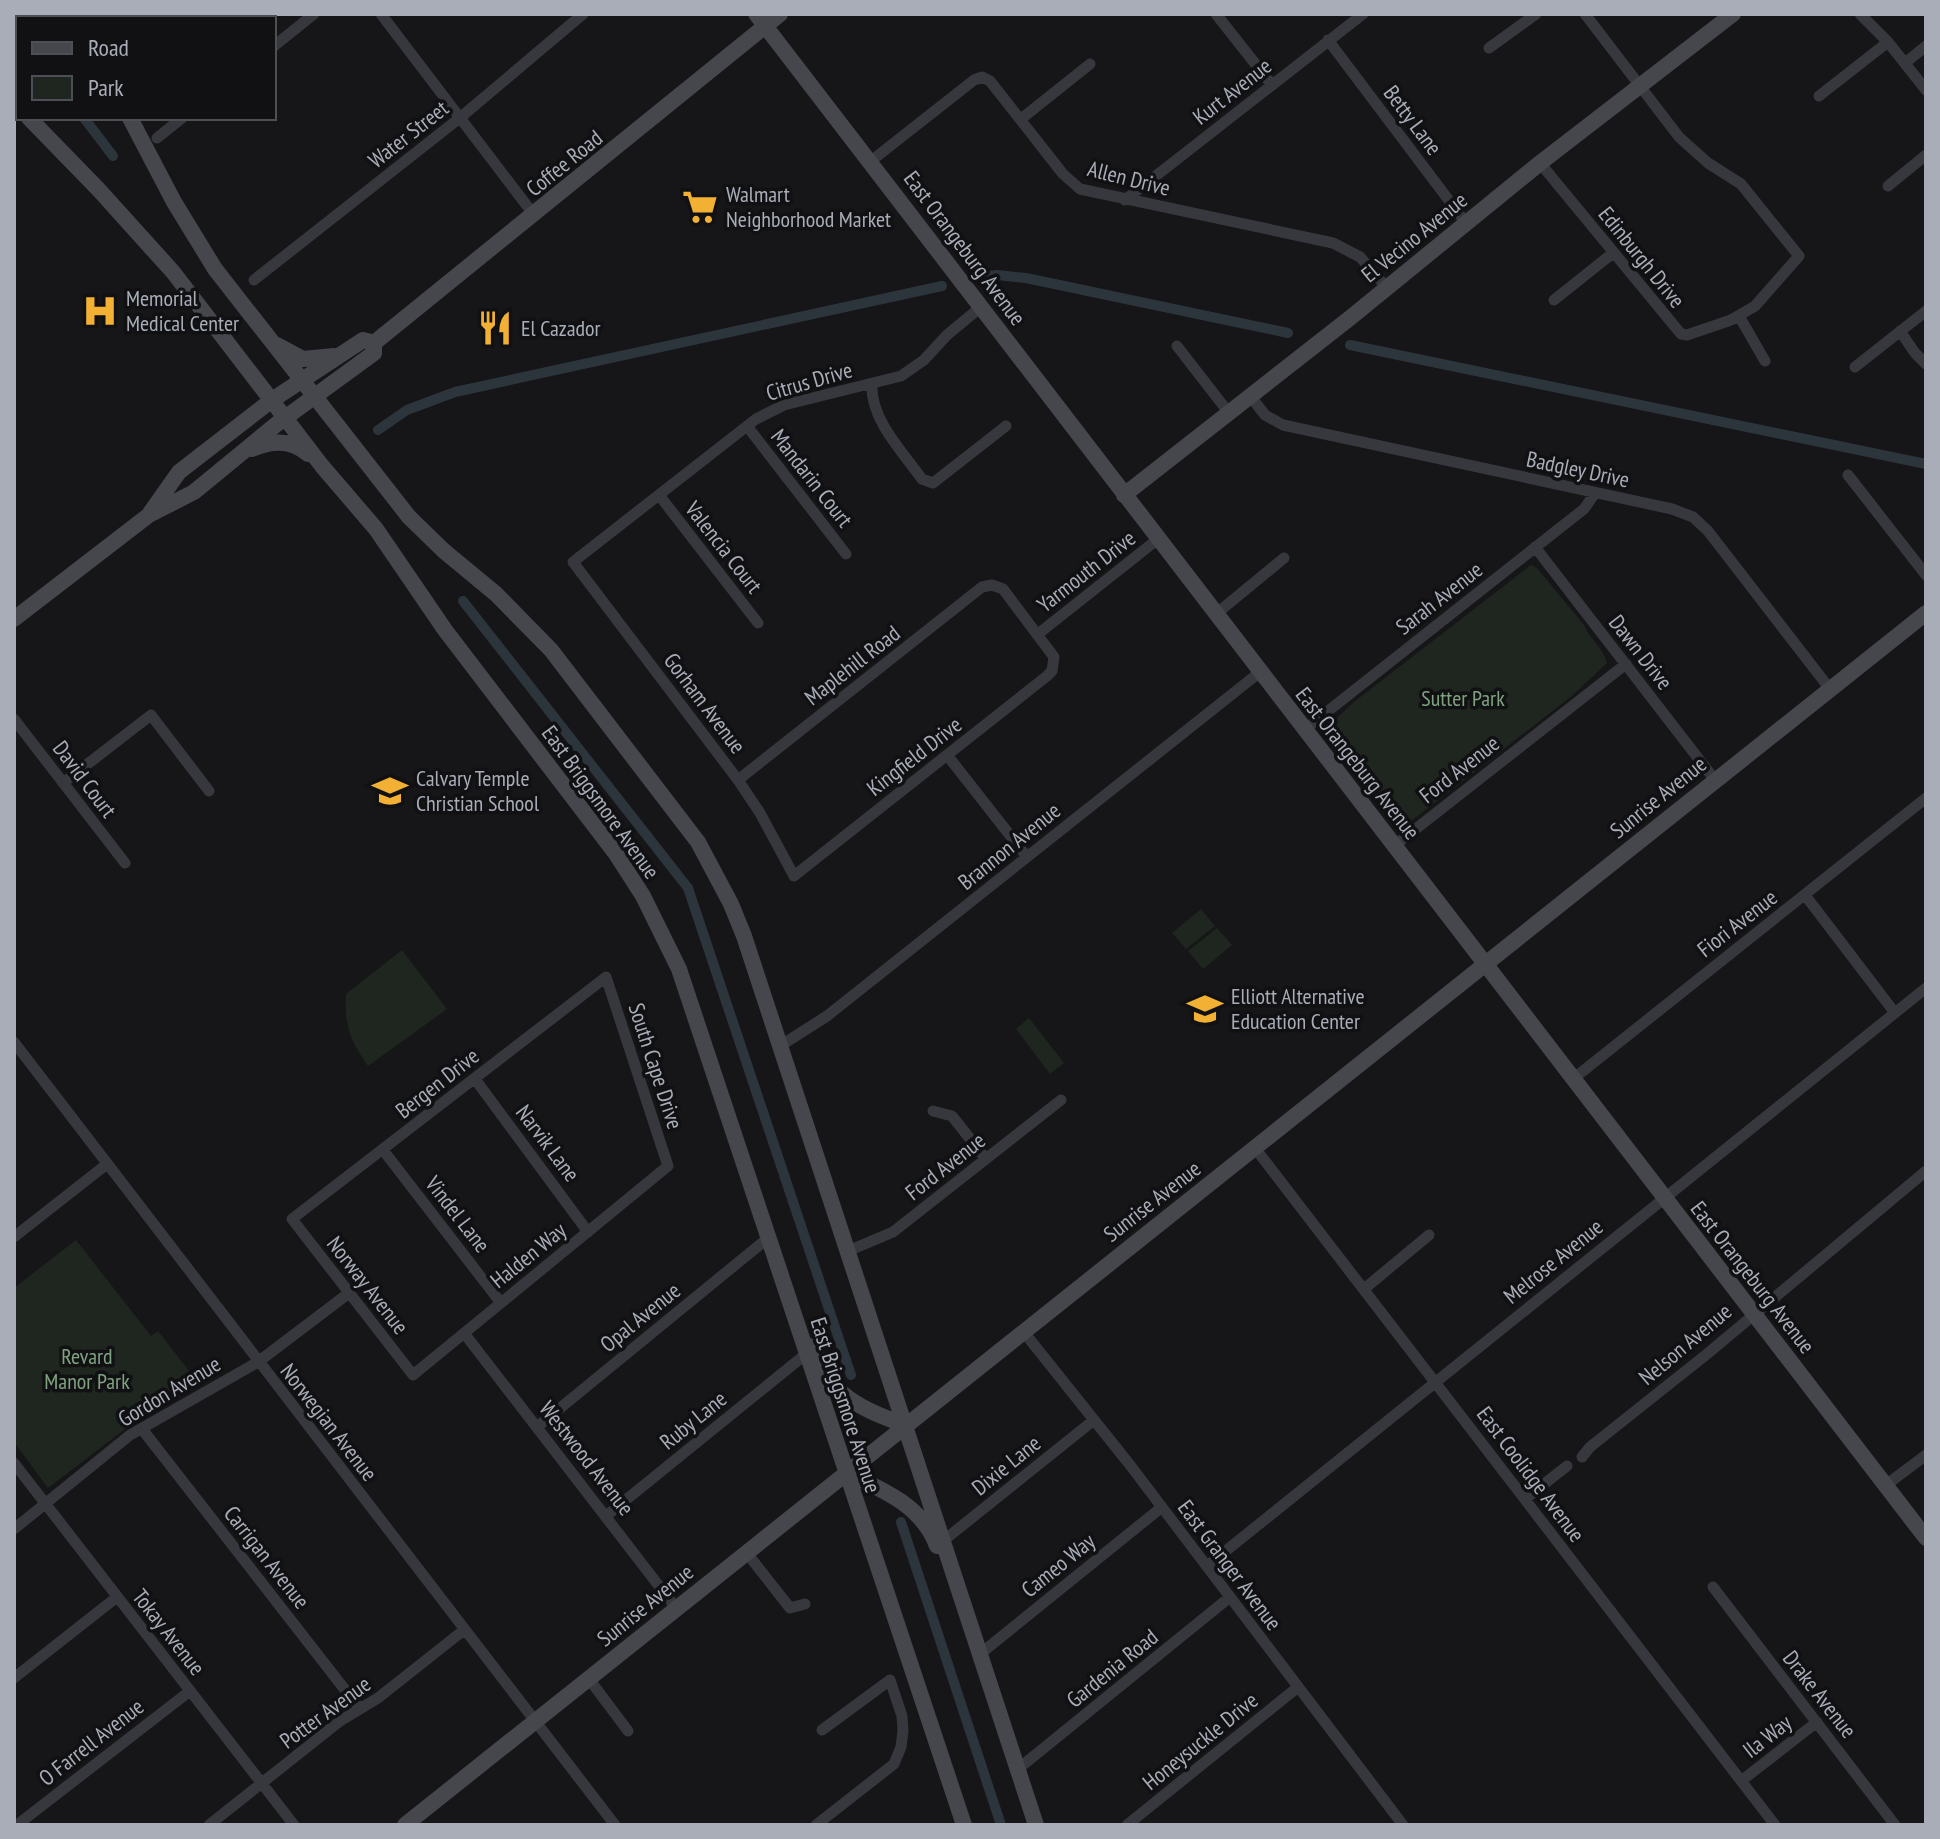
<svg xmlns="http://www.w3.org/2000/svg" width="1940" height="1839" font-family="'PT Sans Narrow',sans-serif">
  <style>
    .green { fill: #1e261f }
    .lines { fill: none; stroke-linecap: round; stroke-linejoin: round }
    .canal { stroke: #2c353c; stroke-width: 10 }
    .street { stroke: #37383d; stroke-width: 11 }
    .secondary { stroke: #45474d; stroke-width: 16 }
    .labels { text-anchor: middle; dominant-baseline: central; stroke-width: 7; stroke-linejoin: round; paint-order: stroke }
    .street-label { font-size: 22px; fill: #a8adb8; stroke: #111113 }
    .poi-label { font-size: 22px; fill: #a8adb8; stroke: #111113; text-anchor: start }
    .park-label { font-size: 22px; fill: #7fa381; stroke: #111113 }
  </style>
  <rect width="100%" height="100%" fill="#161618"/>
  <path class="green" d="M1531 565 1537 568 1584 625C1590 639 1604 649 1607 663L1573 695 1406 825 1399 826 1327 732V727L1354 702Z
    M1201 909 1215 926 1186 949 1172 933Z
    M1217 928 1232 945 1203 969 1188 951Z
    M402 950 447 1009 368 1066C350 1040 344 1025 346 994Z
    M1029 1018 1064 1063 1050 1074 1016 1029Z
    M76 1240 151 1336 158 1331 200 1385 138 1419 48 1488 14 1442V1288Z"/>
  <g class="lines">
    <path class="canal" d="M14 29 18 34
      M84 118 113 156
      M979 277 997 275 1026 278 1288 333
      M1350 345 1926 464
      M378 430 407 410 455 392 942 286
      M463 601 688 888 851 1375
      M901 1522 1001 1825"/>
    <path class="street" d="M381 14 534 215
      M1216 14 1272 85
      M1860 14 1888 42 1926 90
      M117 18 122 14
      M1328 40 1466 223
      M274 46 314 14
      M1489 48 1536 14
      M1905 63 1926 46
      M1819 96 1888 42
      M1021 119 1090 64
      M157 138 182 118
      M871 161 974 80 982 77 990 81 1063 174 1080 189 1333 243 1360 257 1387 288
      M1540 163 1681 334 1687 335 1731 320 1755 306 1799 256 1741 184 1708 163 1679 137 1585 14
      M1888 186 1926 155
      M1125 200 1363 14
      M254 280 461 117 583 14
      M1554 300 1613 253
      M1739 316 1765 361
      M1900 331 1915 353 1926 364
      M1177 346 1229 413
      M1855 367 1926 311
      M872 384C870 419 902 451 922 479L933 483 1006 426
      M1251 397 1265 415 1283 425 1672 509 1693 517 1708 531 1830 689
      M747 426 846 554
      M1848 475 1926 575
      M659 495 758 623
      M1535 547 1715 780
      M1216 614 1284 558
      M1038 634 1158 539
      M14 719 125 863
      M1304 730 1584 509 1595 493
      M947 755 1027 857
      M738 780 982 587 992 585 1003 589 1054 657 1052 671 1047 676 794 876 760 813 738 780 573 562 756 419 784 405 901 376 924 360 947 335 982 306
      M63 783 151 715 209 791
      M1394 846 1626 664
      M1805 895 1895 1013
      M606 977 668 1166 413 1375 292 1219Z
      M14 1042 615 1825
      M780 1046 827 1016 1260 672
      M475 1079 588 1232
      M1573 1079 1926 798
      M933 1111 952 1116 986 1159
      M1255 1148 1775 1825
      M383 1150 501 1303
      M14 1237 107 1164
      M848 1251 893 1232 1061 1100
      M1364 1289 1429 1235
      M1023 1331 1130 1465 1403 1825
      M464 1333 676 1608
      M537 1427 768 1238
      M142 1429 360 1709
      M1582 1457 1590 1447 1707 1354 1926 1171
      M14 1463 294 1825
      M1886 1485 1926 1455
      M1525 1499 1567 1466
      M606 1516 806 1354
      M14 1529 130 1435 258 1362 349 1293
      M943 1541 1094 1420
      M746 1552 790 1608 805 1604
      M1207 1566 1926 988
      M1713 1587 1895 1825
      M980 1654 1162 1507
      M14 1678 117 1597
      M589 1679 628 1731
      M1018 1769 1230 1597
      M1741 1781 1817 1722
      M17 1825 190 1691
      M209 1825 340 1721 378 1698 464 1630
      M816 1825 894 1764 901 1747 903 1731 902 1716 890 1680 822 1730
      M1127 1825 1298 1687"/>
    <path class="secondary" d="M61 14 64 18
      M756 14 1926 1538
      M14 99 18 104
      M29 118 99 190 173 272 322 466 376 529 445 630 616 854 643 896 679 969 964 1825
      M130 118 174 202 215 269 409 517 444 551 496 594 551 650 698 842 731 904 744 936 1036 1825
      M277 345 303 359 334 356
      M252 449C272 440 291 439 308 454
      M1124 495 1350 318 1540 163 1733 14
      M150 513 179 472 272 400 363 340 374 343
      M14 619 149 515 194 492 278 423 374 353V343L780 14
      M813 1346C828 1395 861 1409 905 1425
      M845 1472C881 1489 922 1505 937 1546
      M405 1825 1926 613"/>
  </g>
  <defs>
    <g id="supermarket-bare" transform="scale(2.76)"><path d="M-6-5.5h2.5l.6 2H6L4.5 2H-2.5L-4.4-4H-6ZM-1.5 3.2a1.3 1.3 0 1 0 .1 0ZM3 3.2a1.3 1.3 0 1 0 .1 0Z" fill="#f2b134" stroke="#111113" stroke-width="2.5" paint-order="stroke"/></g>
    <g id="hospital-bare" transform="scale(2.76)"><path d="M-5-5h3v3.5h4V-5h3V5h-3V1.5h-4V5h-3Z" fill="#f2b134" stroke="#111113" stroke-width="2.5" paint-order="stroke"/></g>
    <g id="restaurant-bare" transform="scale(2.76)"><path d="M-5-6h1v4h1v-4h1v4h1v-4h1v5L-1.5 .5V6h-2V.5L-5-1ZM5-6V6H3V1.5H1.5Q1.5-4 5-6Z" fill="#f2b134" stroke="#111113" stroke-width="2.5" paint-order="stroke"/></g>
    <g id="school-bare" transform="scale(2.76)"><path d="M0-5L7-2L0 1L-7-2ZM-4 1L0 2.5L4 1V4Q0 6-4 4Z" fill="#f2b134" stroke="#111113" stroke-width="2.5" paint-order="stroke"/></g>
  </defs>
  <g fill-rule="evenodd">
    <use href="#supermarket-bare" x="700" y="207"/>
    <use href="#hospital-bare" x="100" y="311"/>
    <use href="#restaurant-bare" x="495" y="328"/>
    <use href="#school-bare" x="390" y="791"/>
    <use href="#school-bare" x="1205" y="1009"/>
  </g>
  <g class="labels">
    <g class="street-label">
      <text transform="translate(1232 91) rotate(-38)">Kurt Avenue</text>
      <text transform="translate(1413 120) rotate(53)">Betty Lane</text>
      <text transform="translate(408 134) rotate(-38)">Water Street</text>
      <text transform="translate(564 163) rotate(-39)">Coffee Road</text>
      <text transform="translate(1129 178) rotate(14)">Allen Drive</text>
      <text transform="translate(1414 237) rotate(-39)">El Vecino Avenue</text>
      <text transform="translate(965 248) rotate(53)">East Orangeburg Avenue</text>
      <text transform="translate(1642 257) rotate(51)">Edinburgh Drive</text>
      <text transform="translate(809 381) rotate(-16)">Citrus Drive</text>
      <text transform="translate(1578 469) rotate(12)">Badgley Drive</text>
      <text transform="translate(812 478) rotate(52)">Mandarin Court</text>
      <text transform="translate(724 547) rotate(52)">Valencia Court</text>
      <text transform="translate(1086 571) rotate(-38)">Yarmouth Drive</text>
      <text transform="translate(1439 598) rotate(-38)">Sarah Avenue</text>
      <text transform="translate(1641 652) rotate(52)">Dawn Drive</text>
      <text transform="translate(852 665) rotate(-38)">Maplehill Road</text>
      <text transform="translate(705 703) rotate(53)">Gorham Avenue</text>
      <text transform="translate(914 756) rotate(-38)">Kingfield Drive</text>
      <text transform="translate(1358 763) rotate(52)">East Orangeburg Avenue</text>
      <text transform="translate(1459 769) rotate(-38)">Ford Avenue</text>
      <text transform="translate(85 779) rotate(53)">David Court</text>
      <text transform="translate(1658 797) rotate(-39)">Sunrise Avenue</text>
      <text transform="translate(601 802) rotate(54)">East Briggsmore Avenue</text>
      <text transform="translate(1009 846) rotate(-39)">Brannon Avenue</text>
      <text transform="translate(1737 923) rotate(-38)">Fiori Avenue</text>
      <text transform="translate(656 1066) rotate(72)">South Cape Drive</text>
      <text transform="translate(437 1083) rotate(-38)">Bergen Drive</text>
      <text transform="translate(548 1143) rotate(53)">Narvik Lane</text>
      <text transform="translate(945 1166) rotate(-38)">Ford Avenue</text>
      <text transform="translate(1152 1201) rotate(-38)">Sunrise Avenue</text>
      <text transform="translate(458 1214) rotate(52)">Vindel Lane</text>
      <text transform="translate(528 1255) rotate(-39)">Halden Way</text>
      <text transform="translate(1553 1261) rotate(-39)">Melrose Avenue</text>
      <text transform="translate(1753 1277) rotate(52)">East Orangeburg Avenue</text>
      <text transform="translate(368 1285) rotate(52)">Norway Avenue</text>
      <text transform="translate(640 1317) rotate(-39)">Opal Avenue</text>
      <text transform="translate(1685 1344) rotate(-40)">Nelson Avenue</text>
      <text transform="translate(169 1391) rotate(-31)">Gordon Avenue</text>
      <text transform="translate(846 1405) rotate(72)">East Briggsmore Avenue</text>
      <text transform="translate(693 1420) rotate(-39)">Ruby Lane</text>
      <text transform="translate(329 1422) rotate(52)">Norwegian Avenue</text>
      <text transform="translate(587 1458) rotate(52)">Westwood Avenue</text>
      <text transform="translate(1006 1465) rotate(-39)">Dixie Lane</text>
      <text transform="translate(1531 1474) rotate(53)">East Coolidge Avenue</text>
      <text transform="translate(267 1557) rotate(52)">Carrigan Avenue</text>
      <text transform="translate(1058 1565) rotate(-39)">Cameo Way</text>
      <text transform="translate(1230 1565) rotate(53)">East Granger Avenue</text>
      <text transform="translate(645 1605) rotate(-39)">Sunrise Avenue</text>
      <text transform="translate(169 1632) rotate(52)">Tokay Avenue</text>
      <text transform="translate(1112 1668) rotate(-39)">Gardenia Road</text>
      <text transform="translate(1820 1694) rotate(52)">Drake Avenue</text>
      <text transform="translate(325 1712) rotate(-36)">Potter Avenue</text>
      <text transform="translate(1767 1736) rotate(-38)">Ila Way</text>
      <text transform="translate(1200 1741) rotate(-39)">Honeysuckle Drive</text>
      <text transform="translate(91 1742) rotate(-38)">O Farrell Avenue</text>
    </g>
    <g class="poi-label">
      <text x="726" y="194">Walmart<tspan x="726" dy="25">Neighborhood Market</tspan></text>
      <text x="126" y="298">Memorial<tspan x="126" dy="25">Medical Center</tspan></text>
      <text x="521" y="328">El Cazador</text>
      <text x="416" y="778">Calvary Temple<tspan x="416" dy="25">Christian School</tspan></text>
      <text x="1231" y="996">Elliott Alternative<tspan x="1231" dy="25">Education Center</tspan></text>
    </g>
    <g class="park-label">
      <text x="1463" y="698">Sutter Park</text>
      <text x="87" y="1356">Revard<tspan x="87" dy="25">Manor Park</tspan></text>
    </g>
  </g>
  <rect width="1940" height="1839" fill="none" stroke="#a8adb8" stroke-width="32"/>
  <rect x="16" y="16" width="260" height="104" fill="#111113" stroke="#4d4f55" stroke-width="2"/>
  <rect x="32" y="42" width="40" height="12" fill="#45474d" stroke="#4d4f55" stroke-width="2"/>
  <text x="88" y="56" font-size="24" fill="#a8adb8">Road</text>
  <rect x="32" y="76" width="40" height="24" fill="#1e261f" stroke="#4d4f55" stroke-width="2"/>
  <text x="88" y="96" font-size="24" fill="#a8adb8">Park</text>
</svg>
